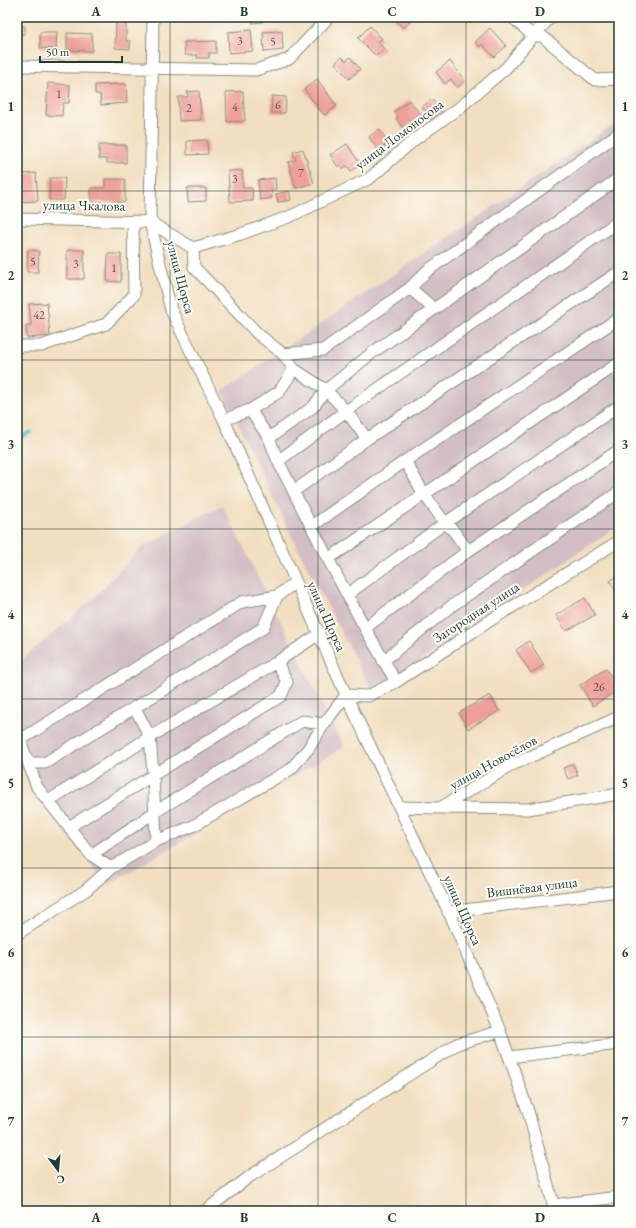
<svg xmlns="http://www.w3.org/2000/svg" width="636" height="1228" font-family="'EB Garamond',serif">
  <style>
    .industrial { fill: #d2bec4 }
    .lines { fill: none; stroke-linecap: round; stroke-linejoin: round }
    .stream { stroke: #51bccd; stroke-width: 3.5 }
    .building { fill: #ee9f9a }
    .minor-casing { stroke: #888e7a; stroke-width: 13 }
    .minor { stroke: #fff; stroke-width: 11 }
    .grid { fill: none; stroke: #1f3d34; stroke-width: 1; stroke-opacity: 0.55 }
    .labels { text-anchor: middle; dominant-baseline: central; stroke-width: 4; stroke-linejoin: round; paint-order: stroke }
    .number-label { font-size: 12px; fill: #53564e }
    .street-label { font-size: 14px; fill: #1f3d34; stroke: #fdfcf7 }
    .neatline { fill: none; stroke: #1f3d34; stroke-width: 1.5 }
    .grid-label { font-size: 13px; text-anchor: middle; font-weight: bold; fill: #1f3d34 }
  </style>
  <rect width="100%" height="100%" fill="#fdfcf7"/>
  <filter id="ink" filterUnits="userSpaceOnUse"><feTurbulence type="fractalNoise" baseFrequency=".025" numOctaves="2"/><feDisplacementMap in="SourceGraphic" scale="8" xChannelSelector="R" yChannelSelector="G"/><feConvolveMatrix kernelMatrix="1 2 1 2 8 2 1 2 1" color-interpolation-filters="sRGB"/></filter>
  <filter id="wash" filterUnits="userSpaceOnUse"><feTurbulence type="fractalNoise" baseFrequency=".012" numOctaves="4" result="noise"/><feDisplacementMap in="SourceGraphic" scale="16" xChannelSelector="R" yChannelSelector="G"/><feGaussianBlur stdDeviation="0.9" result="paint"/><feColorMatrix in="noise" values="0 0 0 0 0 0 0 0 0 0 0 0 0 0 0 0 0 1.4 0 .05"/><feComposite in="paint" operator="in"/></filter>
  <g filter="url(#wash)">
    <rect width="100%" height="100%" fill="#f2dec0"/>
    <path class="industrial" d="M619 121V525L373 693 298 549 222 391Z
      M222 505 344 747 107 885 35 795 17 756V664L95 597 142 547Z"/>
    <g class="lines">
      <path class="stream" d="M17 439 31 432"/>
    </g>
    <g id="blocks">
      <path class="building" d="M251 17H263V22L252 23Z
        M393 17H415L403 28Z
        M116 22 126 23V41H130V49L115 48Z
        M17 26H25V34H19L20 45H17Z
        M370 26 382 39 378 42 384 49 376 56 358 38Z
        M490 28 506 46 494 57 482 44 480 47 475 42Z
        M251 30 253 51 229 53 228 32Z
        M282 31 283 50 264 52 263 32Z
        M40 32H57L56 49 40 48Z
        M67 33 92 34V51L67 50Z
        M216 41V53H209V58H197V55H185L184 42Z
        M342 57 346 61 350 57 360 69 349 79 335 63Z
        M450 61 465 81 457 88 451 79 445 84 436 72Z
        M317 79 337 106 324 115 304 89Z
        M48 83 70 85 69 103H63L62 116 46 115Z
        M17 84H20L19 99H17Z
        M126 84 127 103 101 105 100 94H95V85Z
        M199 91 201 120 179 121 178 97H188L187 92Z
        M243 91 245 121 227 122 226 92Z
        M272 96 286 97 285 113H271Z
        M432 99 443 114 433 121 422 107Z
        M409 100 422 116 404 129 396 119 398 117 394 112Z
        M379 129 389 143 379 151 369 137Z
        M207 140 208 154 187 155V141Z
        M347 144 361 165 351 171 347 166 343 169 340 165 338 167 330 155Z
        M99 145H126V163H107V159H99Z
        M303 149 314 183 296 188 288 162 296 160 293 152Z
        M242 170 243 188H252L253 201 230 202 228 171Z
        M36 173 38 201 17 202V190L22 189 21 174Z
        M50 178H65L64 200H49Z
        M275 178 276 189 271 190 272 198 260 200 258 180Z
        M105 179H125V202H91V188H105Z
        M187 188H206V201L188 202Z
        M289 191 291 200 278 202 276 194Z
        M28 250 39 251 38 272H27Z
        M67 250H84V279H67Z
        M108 254H121V282L107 281Z
        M47 303 50 336 27 338 26 325H31L29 304Z
        M619 575V596L610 581Z
        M585 598 595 615 566 631 556 615Z
        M529 641 544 665 531 673 516 650Z
        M606 669 619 689 593 706 580 685Z
        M490 695 499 711 468 729 459 713Z
        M573 764 578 775 568 779 563 768Z"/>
    </g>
  </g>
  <g filter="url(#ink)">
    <use href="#blocks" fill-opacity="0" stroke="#888e7a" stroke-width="1"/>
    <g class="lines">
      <g class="minor-casing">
        <path id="minor" d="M153 17 150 222 171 310 224 420 346 695 453 921 500 1031 528 1111 555 1211
          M512 17 533 36H542L595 80 619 79
          M17 66 256 70 289 59 329 17
          M17 219 150 222 193 248 241 234 291 216 370 178 414 140 459 108 506 68 533 36 551 17
          M193 248 194 267 258 334 283 354
          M410 288 434 309
          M17 346H41L106 324 134 295 133 221
          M294 369 326 390 346 411 367 439 294 491
          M250 410 269 438 278 461 328 559 365 628 396 682
          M224 420 250 410 279 392 294 369 283 354 323 350 410 288 427 271 619 133
          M269 438 313 407 326 390 372 353 619 178
          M367 439 619 272
          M278 461 346 411 619 221
          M405 461 424 494 445 523 453 530 468 551
          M312 526 405 461 619 318
          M328 559 619 363
          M296 582 277 596 242 602 20 740 37 787 91 855 111 868 156 841 193 826 291 769 308 749 324 724
          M348 594 445 523 619 406
          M365 628 468 551 619 450
          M383 661 450 607 619 492
          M135 708 150 737 153 774 156 841
          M28 763H45L263 628 277 596
          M48 801 150 737 277 662 319 634
          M399 807 440 808 512 765 619 717
          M441 808 528 809 619 794
          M69 827 281 696 287 682 277 662
          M91 855 155 812 302 721 324 724 346 695 368 696 396 682 491 620 619 541
          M448 912 619 891
          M17 934 86 890 111 868
          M509 1057 619 1044
          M553 1205 619 1197
          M205 1211 249 1177 457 1044 500 1031"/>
      </g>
      <use href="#minor" class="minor"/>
    </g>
  </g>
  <path class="grid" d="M170 17V1211M318 17V1211M466 17V1211M17 191H619M17 360H619M17 529H619M17 699H619M17 868H619M17 1037H619"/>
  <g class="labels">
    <g class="number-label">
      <text x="240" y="41">3</text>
      <text x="273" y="41">5</text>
      <text x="59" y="94">1</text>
      <text x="278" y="105">6</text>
      <text x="235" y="107">4</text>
      <text x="189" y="108">2</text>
      <text x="301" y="173">7</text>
      <text x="235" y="179">3</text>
      <text x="33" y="261">5</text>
      <text x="76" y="264">3</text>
      <text x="114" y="268">1</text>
      <text x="39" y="315">42</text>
      <text x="599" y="687">26</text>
    </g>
    <g class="street-label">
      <text transform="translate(399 134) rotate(-37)">улица Ломоносова</text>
      <text transform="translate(84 205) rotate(1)">улица Чкалова</text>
      <text transform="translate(181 277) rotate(75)">улица Щорса</text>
      <text transform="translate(476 612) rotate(-33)">Загородная улица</text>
      <text transform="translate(327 616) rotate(66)">улица Щорса</text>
      <text transform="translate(493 762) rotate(-29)">улица Новосёлов</text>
      <text transform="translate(532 887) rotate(-7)">Вишнёвая улица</text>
      <text transform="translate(463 910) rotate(66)">улица Щорса</text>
    </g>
  </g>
  <rect width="636" height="1228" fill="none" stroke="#fdfcf7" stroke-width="44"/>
  <g transform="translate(58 1170) rotate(164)" stroke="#fdfcf7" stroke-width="3" paint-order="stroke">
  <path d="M0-3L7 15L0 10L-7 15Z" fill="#1f3d34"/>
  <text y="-6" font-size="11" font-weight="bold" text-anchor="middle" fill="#1f3d34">С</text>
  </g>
  <path d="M40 56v6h82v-6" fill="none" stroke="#1f3d34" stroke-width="2"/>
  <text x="46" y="56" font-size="12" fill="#1f3d34" stroke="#fdfcf7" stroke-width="3" paint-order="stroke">50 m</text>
  <rect x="22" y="22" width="592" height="1184" class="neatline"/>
  <g class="grid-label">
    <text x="96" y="16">A</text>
    <text x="244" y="16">B</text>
    <text x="392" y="16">C</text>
    <text x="540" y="16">D</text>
    <text x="11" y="111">1</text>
    <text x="625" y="111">1</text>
    <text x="11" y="280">2</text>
    <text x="625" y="280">2</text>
    <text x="11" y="449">3</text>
    <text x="625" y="449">3</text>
    <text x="11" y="619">4</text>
    <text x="625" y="619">4</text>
    <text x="11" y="788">5</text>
    <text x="625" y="788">5</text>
    <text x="11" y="957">6</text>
    <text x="625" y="957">6</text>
    <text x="11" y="1126">7</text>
    <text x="625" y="1126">7</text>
    <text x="96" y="1222">A</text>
    <text x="244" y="1222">B</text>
    <text x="392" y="1222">C</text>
    <text x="540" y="1222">D</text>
  </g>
</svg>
